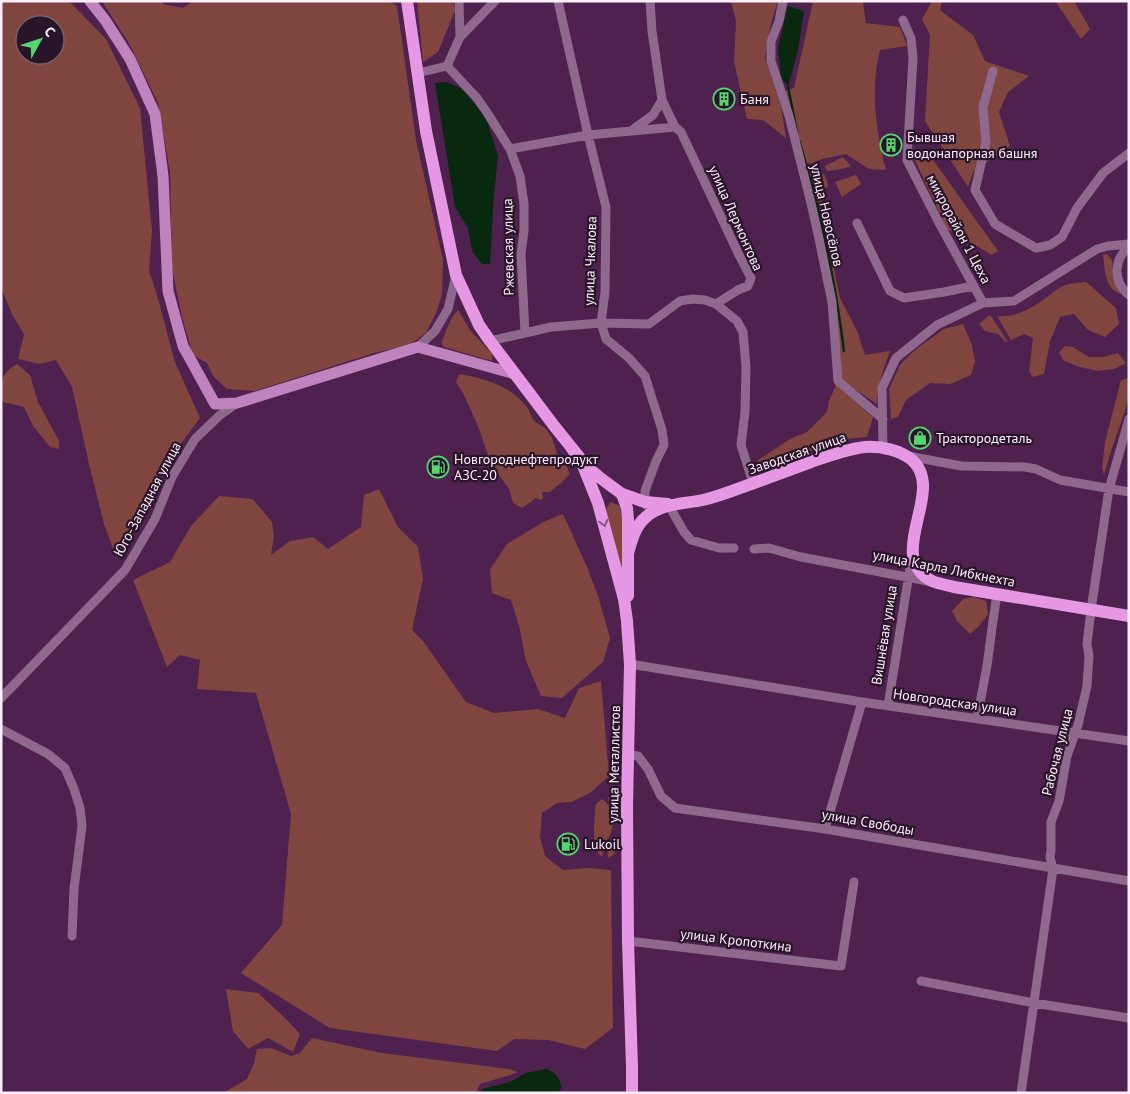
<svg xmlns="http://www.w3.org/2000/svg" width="1130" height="1094" font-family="'PT Sans',sans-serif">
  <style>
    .green { fill: #80453e; fill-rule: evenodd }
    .water { fill: #08280f }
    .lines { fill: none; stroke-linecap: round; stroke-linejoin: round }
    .stream { stroke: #08280f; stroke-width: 2.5 }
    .street { stroke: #8f688d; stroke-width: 9 }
    .secondary { stroke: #c083be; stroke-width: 11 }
    .primary { stroke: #e698e4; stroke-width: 12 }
    .oneway { stroke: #885686 }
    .labels { text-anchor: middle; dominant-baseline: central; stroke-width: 4.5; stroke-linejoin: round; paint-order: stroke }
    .poi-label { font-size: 14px; fill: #ffeefe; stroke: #291528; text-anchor: start }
    .street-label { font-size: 14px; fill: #ffeefe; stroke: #291528 }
  </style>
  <rect width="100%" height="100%" fill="#4e214e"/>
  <path class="green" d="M1 1H69L106 39 140 108 152 231 149 271 157 295 175 362 200 418 160 472 130 536 116 557 104 524 89 464 72 387 56 360 40 364 18 359 24 334 12 314 1 287ZM25 25H55V55H25Z
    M102 1H162L163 4 183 8 193 1H390L397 6 416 140 443 260 442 295 436 313 426 333 409 345 374 353 255 391 227 389 213 376 207 363 193 355 182 317 172 269 170 172 158 103 130 45Z
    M417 1H453L455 11 438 52 423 62Z
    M731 1H778L771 24 765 58 781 107 786 138 763 120 747 119 734 62 736 21Z
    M813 1H869L863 3 866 23 900 27 907 46 880 50C870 89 876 131 886 170L869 169 846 154 822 159 813 163 803 164 784 91 794 88Z
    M932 1H942L940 10 973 35 985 61 1029 76 1008 92 999 112 1010 146 973 172 968 187 925 121 930 35 922 19Z
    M1055 1H1074L1090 29 1081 39Z
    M843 157 851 166 842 169 827 171 825 166Z
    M931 157 998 251 992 255 947 229 914 158Z
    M804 169C818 169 827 172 828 186L822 191 821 200 826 207 823 217 840 298 857 331 865 355 890 351C884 368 877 385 877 404L853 388 841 378 838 347Z
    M856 175 861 184 842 197 835 182Z
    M1107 254 1112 260 1114 280 1123 294C1105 292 1105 269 1103 255Z
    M1086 282 1116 308 1119 324 1105 337 1088 330 1074 314 1060 317 1050 341 1044 374 1033 377 1029 372 1033 338 1024 334 1011 340 997 316C1016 318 1032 308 1047 297 1052 293 1059 287 1066 285 1072 283 1080 283 1086 282Z
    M458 310 470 330 492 354V361L444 347 442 345V341C446 331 450 318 458 310Z
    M988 316H991L1008 342H1006L998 334 985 331 979 324Z
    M963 324 972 345 975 362 971 375 950 384 930 383 906 400 898 417 891 419 889 389 900 365 916 349 944 329Z
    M1065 346 1073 347 1089 357H1103L1118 353 1126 363 1114 369 1098 371 1080 367 1064 361 1059 353Z
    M17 364 30 375 38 402 59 441V449L50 447 33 426 24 407 3 402C0 384 0 373 17 364Z
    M460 374C485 379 510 385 527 407 530 411 531 417 534 421 536 423 541 425 544 427 553 436 555 446 558 458L565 462 570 474 561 483 550 492H542L543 499 540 500 535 498 531 502 522 508 513 503 509 489 499 475 497 469 491 464 478 426 464 395 456 382 458 376Z
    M1129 378V396L1124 414 1111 451 1104 475 1102 468 1105 442 1121 380Z
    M836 385 873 417 867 437 844 439 757 470 758 460 790 439 807 432 827 412 829 401Z
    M379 489 398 527 418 547 423 579 412 630 423 641 466 702 494 713 538 709 565 718 579 688 601 681 609 776 590 793 571 802 557 803 542 813 540 837 545 856 563 870 587 868 611 870 613 1028 585 1049 548 1040 514 1039 497 1051 330 1028 241 973 282 925 291 814 256 693 197 689 200 660 180 655 167 667 133 580 170 562 191 526 219 496 253 499 272 522 274 536 271 555 290 541 313 537 328 549 361 527 364 495Z
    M611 502 620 506 622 520 624 571H621L606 511 607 507Z
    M563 514 587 567 598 596 610 638 603 662 562 698 541 696 526 661 519 626 511 600 492 593 490 569 507 544 543 522Z
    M974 597 986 601 988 614 979 626 970 634 957 621 952 611 963 599Z
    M612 791 616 798 617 815H614L612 804 608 800 609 796Z
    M602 799C614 807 615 822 610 835 609 837 607 839 606 842 604 847 603 852 602 857 590 848 595 822 595 808L596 804Z
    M616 836C616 844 618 855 608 858 606 850 611 843 616 836Z
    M226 989 258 993 286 1019 300 1034 293 1052 268 1038 248 1049 233 1031Z
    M312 1038 382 1053 509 1069 518 1072 513 1074 480 1084 476 1093H223L247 1079 254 1063 257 1049 271 1048 291 1056 300 1053Z"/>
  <path class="water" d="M788 6 804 11 798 50 788 87 781 77 778 48Z
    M446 82 462 89 486 118 498 156 494 194 490 264H482L472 251 468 228 455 207 435 83Z
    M546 1069C557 1073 558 1076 562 1087L558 1093H481L482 1089 510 1082 526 1073Z"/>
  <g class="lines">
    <path class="stream" d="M788 87 797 132
      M799 140C820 209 835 279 844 351"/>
    <path class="street" d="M459 1 460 37 447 66 477 98 486 111 510 149 520 176 524 204V231L521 254 525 333 490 341
      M558 1 588 135 606 207 605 292 601 323 606 339 629 358 645 376 662 430 664 445 656 461 645 491V502L647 506
      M650 1 652 31 662 100 675 127 681 132 739 255 751 278 748 286 738 290 716 304 737 321 743 332 746 367 745 412 741 445 753 483
      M783 1 779 21 771 42V61L789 116 811 203 819 239 832 302 838 381 883 419
      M903 20 911 38 913 58 907 160 938 221 983 303
      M460 37 495 1
      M993 71 983 107 986 143 975 190 995 224 1036 248 1050 245 1062 237 1077 208 1103 173 1129 153
      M418 73 447 66
      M631 131 653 115 662 100
      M510 149 588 135 675 127
      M857 223 890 291 904 298 944 292 973 286
      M1129 247C1113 260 1113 282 1129 295
      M525 333 551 327 601 323 649 324 680 301 693 299 705 300 716 304
      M418 347 435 331 448 309 456 275
      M883 448 882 388 896 358 937 325 983 303 1014 301 1097 249 1108 246 1129 244
      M908 456 961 466 1025 467 1036 469 1060 480 1129 492
      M668 504 684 532 691 540 719 548H734
      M754 549 769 548 801 557 933 582
      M630 664 862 702 1129 741
      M1 698 125 570 155 519 172 477 195 439 220 415 237 403
      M888 706 912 555
      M977 719 987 666 992 628 997 594
      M1 729 48 754 65 768 74 789 80 808 82 826 74 889 72 936
      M629 755 638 756 648 769 661 796 675 808 825 829 1129 881
      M825 829 862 702
      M628 941 841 966 854 882
      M921 981 1034 1003 1129 1018
      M1021 1093 1053 869 1050 857 1051 851V822L1059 801 1067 756 1078 725 1087 686 1089 656 1087 644 1091 610 1109 489 1129 419"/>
    <path class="secondary" d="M90 1 105 20 130 59 155 114 163 176 168 291 183 346 215 404 237 403 418 347 515 374"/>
    <path class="primary" d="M407 1 426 131 456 275 479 325 490 341 555 427 588 468 599 477 622 494 645 502 668 504
      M571 447 582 463 598 503 624 599 627 621 630 664 627 806 628 941 632 1067V1093
      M622 494 627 508 628 520V596
      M628 553C632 540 635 526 646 517 662 503 684 504 703 500 721 496 737 489 754 483 773 476 792 469 811 462 828 456 847 449 865 447 881 446 900 450 912 460 947 491 883 556 932 581 939 584 947 585 954 587L1129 616"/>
  </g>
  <defs><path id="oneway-chevron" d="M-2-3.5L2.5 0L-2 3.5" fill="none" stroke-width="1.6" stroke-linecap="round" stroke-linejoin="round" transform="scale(1.25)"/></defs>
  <use class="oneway" href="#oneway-chevron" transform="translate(604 523) rotate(75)"/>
  <defs>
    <g id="building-ring" transform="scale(1.125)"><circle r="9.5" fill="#291528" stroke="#56d671" stroke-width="1.5"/><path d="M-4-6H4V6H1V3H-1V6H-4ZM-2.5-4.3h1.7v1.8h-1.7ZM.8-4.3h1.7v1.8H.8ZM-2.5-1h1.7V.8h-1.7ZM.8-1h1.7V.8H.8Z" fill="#56d671"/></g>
    <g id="shop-ring" transform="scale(1.125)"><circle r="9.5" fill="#291528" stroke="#56d671" stroke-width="1.5"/><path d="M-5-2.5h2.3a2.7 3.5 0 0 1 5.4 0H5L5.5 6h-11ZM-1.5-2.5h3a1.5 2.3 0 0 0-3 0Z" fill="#56d671"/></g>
    <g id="fuel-ring" transform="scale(1.125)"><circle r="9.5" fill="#291528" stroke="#56d671" stroke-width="1.5"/><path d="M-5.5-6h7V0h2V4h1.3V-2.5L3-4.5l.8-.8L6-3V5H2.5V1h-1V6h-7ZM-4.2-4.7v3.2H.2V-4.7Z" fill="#56d671"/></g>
  </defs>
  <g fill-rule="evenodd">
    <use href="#building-ring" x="724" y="99"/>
    <use href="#building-ring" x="891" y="145"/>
    <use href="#shop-ring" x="920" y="438"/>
    <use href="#fuel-ring" x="438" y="467"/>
    <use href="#fuel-ring" x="568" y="844"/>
  </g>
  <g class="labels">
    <g class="poi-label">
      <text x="740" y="99">Баня</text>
      <text x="907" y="137">Бывшая<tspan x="907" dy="16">водонапорная башня</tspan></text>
      <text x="936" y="438">Трактородеталь</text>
      <text x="454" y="459">Новгороднефтепродукт<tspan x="454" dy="16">АЗС-20</tspan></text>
      <text x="584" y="844">Lukoil</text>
    </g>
    <g class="street-label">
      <text transform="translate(827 215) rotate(77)">улица Новосёлов</text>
      <text transform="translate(736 218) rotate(66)">улица Лермонтова</text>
      <text transform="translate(959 229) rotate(62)">микрорайон 1 Цеха</text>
      <text transform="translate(508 247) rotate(-91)">Ржевская улица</text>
      <text transform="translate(590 261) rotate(-88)">улица Чкалова</text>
      <text transform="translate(797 453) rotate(-19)">Заводская улица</text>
      <text transform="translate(147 499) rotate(-62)">Юго-Западная улица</text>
      <text transform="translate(944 568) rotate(11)">улица Карла Либкнехта</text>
      <text transform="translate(884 635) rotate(-81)">Вишнёвая улица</text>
      <text transform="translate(955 702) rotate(8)">Новгородская улица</text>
      <text transform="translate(1057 752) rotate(-76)">Рабочая улица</text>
      <text transform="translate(614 764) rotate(-89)">улица Металлистов</text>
      <text transform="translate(868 822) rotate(10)">улица Свободы</text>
      <text transform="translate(736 940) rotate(7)">улица Кропоткина</text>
    </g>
  </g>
  <rect width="1130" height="1094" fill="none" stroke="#ffeefe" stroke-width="5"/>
  <g transform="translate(40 40) rotate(50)"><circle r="24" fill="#291528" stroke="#7f6c7e"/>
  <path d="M0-4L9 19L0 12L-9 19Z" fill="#56d671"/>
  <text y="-8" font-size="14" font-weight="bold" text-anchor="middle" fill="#ffeefe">С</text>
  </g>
</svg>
